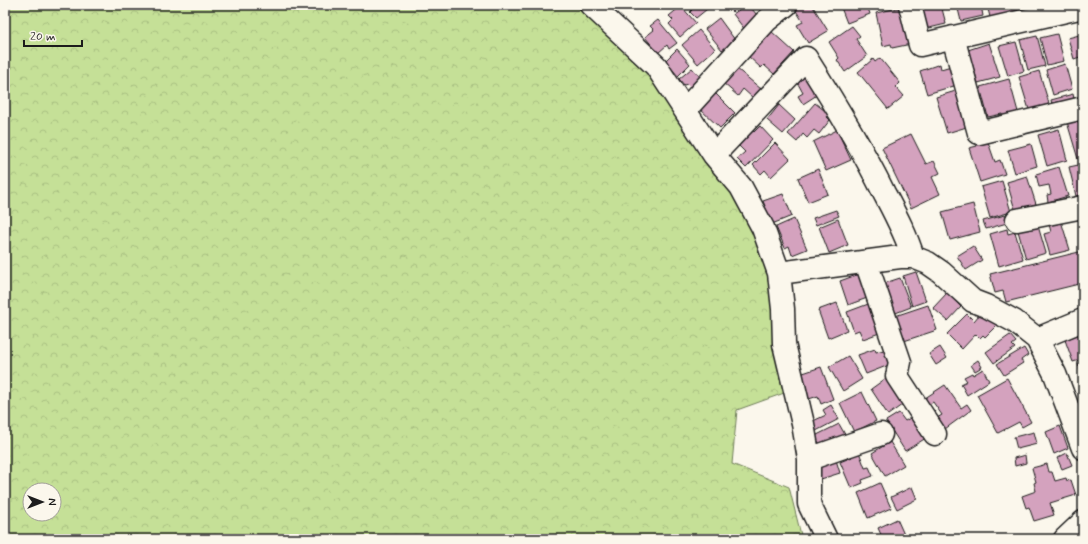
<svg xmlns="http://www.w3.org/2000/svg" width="1088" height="544" font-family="Mynerve,sans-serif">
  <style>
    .forest { fill: url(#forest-crowns); stroke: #707e5a; fill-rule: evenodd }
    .building { fill: #d4a2be; stroke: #1c1c1c }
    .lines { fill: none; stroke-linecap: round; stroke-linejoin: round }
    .minor-casing { stroke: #1c1c1c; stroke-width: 25 }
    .minor { stroke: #fbf7ec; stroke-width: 22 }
  </style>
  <defs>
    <pattern id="forest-crowns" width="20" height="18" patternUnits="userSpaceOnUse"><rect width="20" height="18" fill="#c5e097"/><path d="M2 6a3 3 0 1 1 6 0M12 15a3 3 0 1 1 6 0" fill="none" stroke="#a9c082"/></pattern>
  </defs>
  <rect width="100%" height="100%" fill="#fbf7ec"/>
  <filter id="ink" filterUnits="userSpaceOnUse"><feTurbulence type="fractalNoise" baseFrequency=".025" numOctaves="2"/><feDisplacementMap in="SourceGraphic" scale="8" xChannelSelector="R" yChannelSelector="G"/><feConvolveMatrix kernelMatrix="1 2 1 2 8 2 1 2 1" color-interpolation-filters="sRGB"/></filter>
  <g filter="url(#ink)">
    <path class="forest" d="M5 5H576L656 83 708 164 738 201 758 236 772 286 787 392 737 410 732 464 789 487 802 539H5ZM30 490H54V514H30Z"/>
    <path class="building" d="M646 5H656L652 10Z
      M688 5H712L696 18 690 12 692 10Z
      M726 5H740L732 12Z
      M746 5H749L760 19 745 30 733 14Z
      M801 5H812L828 31 808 43 797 25 803 22 795 9Z
      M840 5H867L870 14 847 23Z
      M925 5H941L946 24 925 29 919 7Z
      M957 5H981L983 16 961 21Z
      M987 5H1021L1023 13 991 21Z
      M681 6 696 23 680 37 669 24 673 20 669 16Z
      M902 7 911 44 892 48 891 44 883 46 876 13Z
      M719 18 735 40 722 50 705 29Z
      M658 20 677 43 669 49 667 45 658 53 645 37 654 30 650 26Z
      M852 26 860 36 856 39 867 56 845 72 837 60 839 58 829 42Z
      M699 30 715 49 698 64 682 45Z
      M771 31 794 52 774 74 764 65 761 68 748 56Z
      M1057 34 1064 61 1047 65 1040 38Z
      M1083 34V56L1074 59 1068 38Z
      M1037 36 1045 66 1028 70 1020 40Z
      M1016 42 1024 71 1008 76 999 46Z
      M989 43 1000 77 978 83 968 50Z
      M677 49 690 64 678 76 665 61Z
      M880 58 900 83 896 87 904 96 888 109 858 72 873 59 875 62Z
      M940 64 941 69 951 66 957 85 927 94 920 71Z
      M1065 64 1072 89 1053 95 1046 70Z
      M692 68 702 79 691 88 687 84 684 85 679 79Z
      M736 68 761 89 753 98 743 89 738 96 723 83Z
      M1039 71 1050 107 1030 113 1019 77Z
      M806 76 817 95 803 104 798 96 803 93 797 82Z
      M1009 79 1018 112 1002 116V114L988 117 980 87Z
      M959 90 970 126 947 133 936 97Z
      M714 92 735 113 720 128 699 108Z
      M1073 94 1075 103 1053 110 1051 100Z
      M815 103 829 114 827 117 830 120 819 134 814 130 807 138 803 134 797 142 788 134Z
      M779 105 795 120 783 134 767 120Z
      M1083 118V157L1078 159 1067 122Z
      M760 126 773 140 746 168 737 159 745 152 736 143 751 129 754 132Z
      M1059 129 1067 160 1047 166 1038 135Z
      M837 130 851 160 826 171 813 142Z
      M911 134 926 164 934 161 940 173 932 177 940 194 911 208 882 148Z
      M987 139 995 162 1000 160 1005 174 980 182 969 148 977 146 976 143Z
      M775 143 790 159 771 177 765 170 761 174 753 165Z
      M1031 144 1037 166 1015 173 1008 150Z
      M1083 164V194L1076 196 1069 167Z
      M1059 167 1068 196 1048 202 1047 195 1051 194 1049 185 1039 187 1036 174Z
      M818 169 828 194 808 202 798 178Z
      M1027 176 1036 204 1015 210 1007 182Z
      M1002 181 1011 212 990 218 981 187Z
      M783 194 792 216 772 224 763 201Z
      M973 204 980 232 950 240 942 212Z
      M836 210 839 216 816 225 813 218Z
      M1005 215 1007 223 986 229 983 221Z
      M794 219 807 249 792 255 789 246 785 248 776 227Z
      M838 219 848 245 829 253 819 227Z
      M1061 221 1070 250 1050 255 1044 234 1051 232 1049 224Z
      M1038 226 1046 253 1026 259 1018 231Z
      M1007 229 1008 234 1015 232 1023 259 999 266 990 234Z
      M973 246 982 260 966 270 957 256Z
      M1083 251V283L1006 302 1003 291 995 293 990 274Z
      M916 272 926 301 912 306 903 276Z
      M862 273 870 297 848 305 840 281Z
      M900 278 911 307 893 314 882 284Z
      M947 293 961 307 948 321 933 308Z
      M837 303 847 330 828 338 818 310Z
      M871 303 882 332 863 339 859 330 854 332 847 312Z
      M928 305 937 330 901 342 892 317Z
      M967 314 974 321 979 315 998 324 985 337 983 335 980 338 976 334 962 349 947 334Z
      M1080 334 1083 342V359L1073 362 1065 340Z
      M1010 335 1016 342 1012 345 1015 348 994 363 986 352Z
      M940 347 947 358 936 365 929 354Z
      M1024 348 1028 355 1021 360 1023 363 1004 375 997 364Z
      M875 349 876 352 884 350 889 365 866 374 858 355Z
      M848 356 862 379 843 391 829 367Z
      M978 360 982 367 975 371 971 365Z
      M1083 362V376L1078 364Z
      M821 367 833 399 821 404 818 396 809 399 800 374Z
      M983 369 989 381 967 395 961 384 967 381 964 377 972 373 973 375Z
      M889 376 906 402 888 415 871 389Z
      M1007 378 1031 422 1022 427 1019 422 998 433 977 395Z
      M945 385 961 408 967 404 971 410 945 429 937 418 942 415 933 402 926 406 922 400Z
      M862 392 876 421 854 432 840 403Z
      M831 405 839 419 816 431 811 422 826 415 823 410Z
      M899 413 905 421 912 417 926 438 905 451 886 421Z
      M839 424 847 438 836 443 834 438 820 445 815 436Z
      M1060 426 1068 448 1054 454 1046 432Z
      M1034 432 1037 444 1017 449 1014 437Z
      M890 442 904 465 885 476 872 453Z
      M859 452 865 468 869 467 873 476 862 480 863 483 851 488 840 462 852 457 851 455Z
      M1067 453 1072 465 1062 469 1057 458Z
      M1025 455 1026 463 1015 466 1014 458Z
      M836 460 840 473 821 479 817 466Z
      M1047 464 1049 472H1052L1055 481 1066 478 1067 481 1071 480 1076 495 1050 503 1054 515 1034 521 1029 507 1026 508 1022 496 1036 491 1034 483 1036 482 1032 468Z
      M880 483 891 508 868 518 858 493Z
      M912 487 917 499 897 509 891 497Z
      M897 519 906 539H883L878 528Z"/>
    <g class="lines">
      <g class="minor-casing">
        <path id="minor" d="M591 5 656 66 714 155 741 187 763 228 779 273 783 309 784 344 803 424 809 459V504L826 539
          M910 5 920 45 1083 7
          M953 37 979 133 1083 108
          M685 110 766 21 786 5
          M714 155 806 58C834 102 861 146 884 193 895 214 906 234 913 257
          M1017 220 1083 207
          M866 262 900 362 897 376 935 434
          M779 273 900 257H913L928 263 941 272 973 301 986 306 1014 321 1037 339 1055 374 1083 448
          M1037 339 1083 320
          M809 459 881 434
          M1065 539 1083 522"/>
      </g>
      <use href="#minor" class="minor"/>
    </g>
  </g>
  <rect width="1088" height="544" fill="none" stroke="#fbf7ec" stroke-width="20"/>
  <rect x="10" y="10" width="1068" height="524" fill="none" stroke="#1c1c1c" stroke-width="1.5" filter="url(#ink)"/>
  <g transform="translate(42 502) rotate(90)"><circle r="19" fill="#fbf7ec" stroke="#a29f99"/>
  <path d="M0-3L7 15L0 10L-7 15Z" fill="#1c1c1c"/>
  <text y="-6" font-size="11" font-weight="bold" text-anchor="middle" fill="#1c1c1c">N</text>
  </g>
  <path d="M24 40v6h58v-6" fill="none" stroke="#1c1c1c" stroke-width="2"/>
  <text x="30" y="40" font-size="12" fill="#1c1c1c" stroke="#fbf7ec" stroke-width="3" paint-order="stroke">20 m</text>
</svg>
